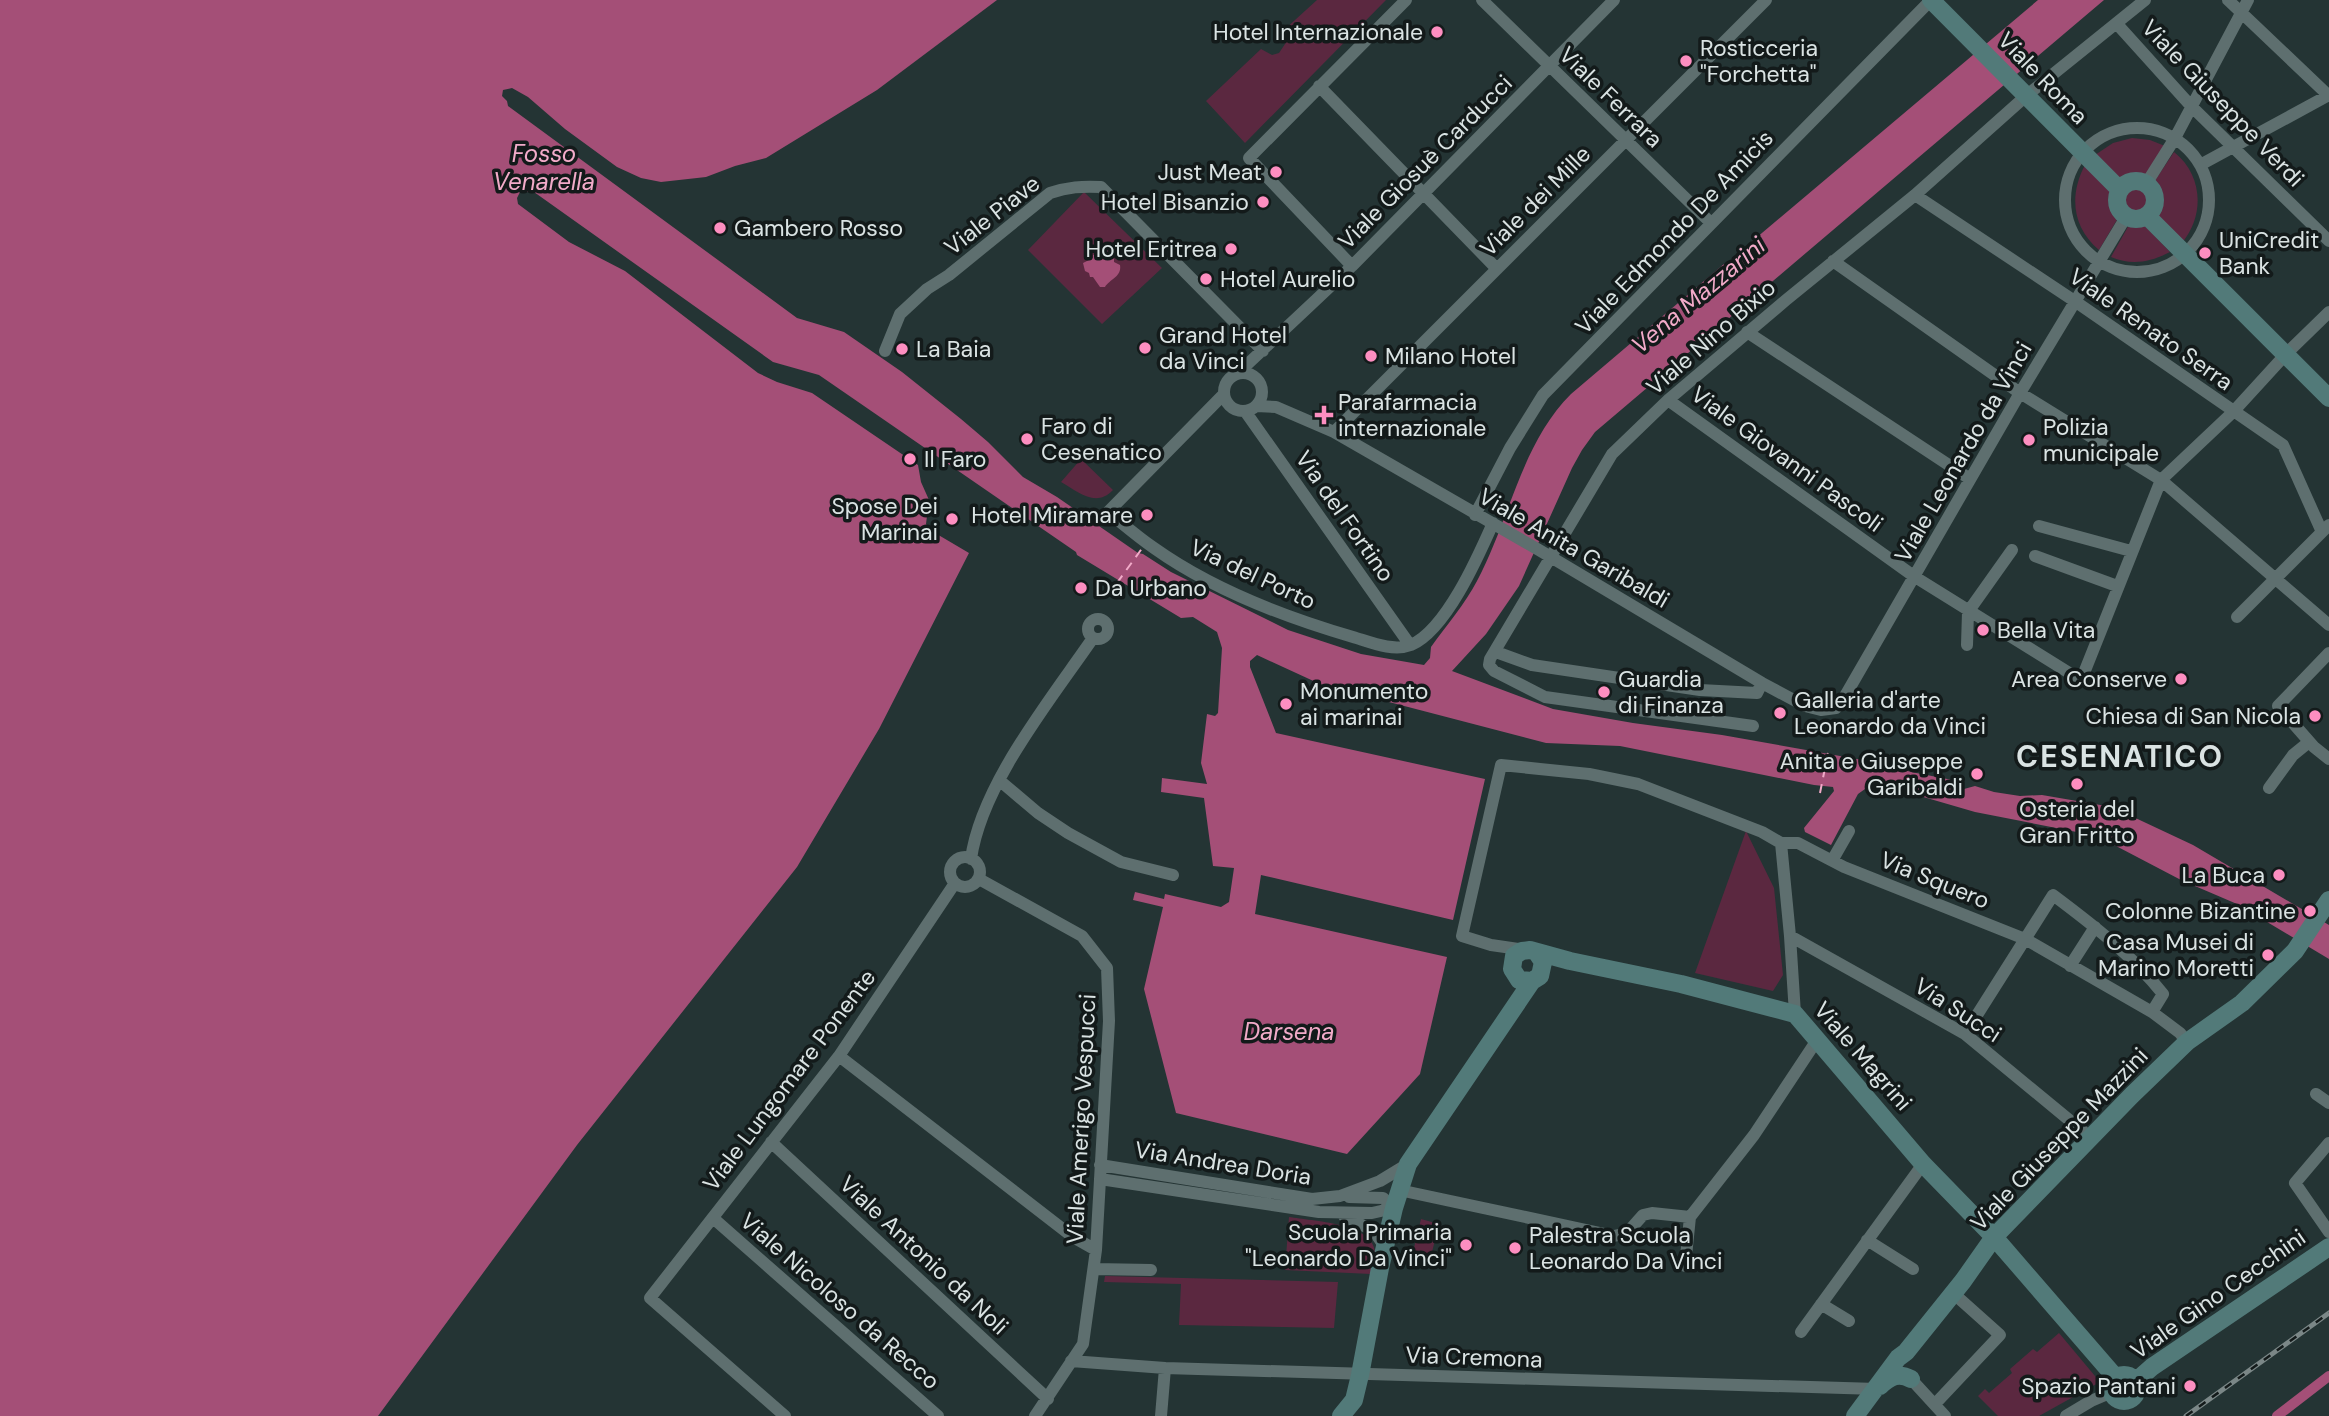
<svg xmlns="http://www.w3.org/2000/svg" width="2329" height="1416" font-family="'DM Sans',sans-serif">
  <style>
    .green { fill: #5b2840 }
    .water { fill: #a44f77 }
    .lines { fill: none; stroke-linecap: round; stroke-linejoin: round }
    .canal { stroke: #a44f77; stroke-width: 10 }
    .ferry { stroke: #f2abc9; stroke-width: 2; stroke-dasharray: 9 7; stroke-linecap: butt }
    .street { stroke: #5e6f6f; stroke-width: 12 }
    .secondary { stroke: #527a79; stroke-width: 18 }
    .rail-casing { stroke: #7b8787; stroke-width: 5 }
    .rail { stroke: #131a1a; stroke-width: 2.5; stroke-dasharray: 8; stroke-linecap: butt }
    .poi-dot { fill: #fd8ec0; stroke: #131a1a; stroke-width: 2.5 }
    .labels { text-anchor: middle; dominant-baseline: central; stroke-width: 7; stroke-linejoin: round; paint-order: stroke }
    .poi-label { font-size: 23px; fill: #dae3e3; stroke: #131a1a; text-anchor: start }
    .street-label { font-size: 23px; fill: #dae3e3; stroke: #131a1a }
    .water-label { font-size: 24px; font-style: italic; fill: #f2abc9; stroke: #131a1a }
    .district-label { font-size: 30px; font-weight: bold; letter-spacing: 2px; fill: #dae3e3; stroke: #131a1a }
  </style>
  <rect width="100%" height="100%" fill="#243434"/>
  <path class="green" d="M1317 0H1386L1245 143 1206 101 1261 49 1272 55 1279 53 1287 41 1284 30Z
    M2132 138 2150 140 2165 146 2147 176 2134 174 2121 180 2092 157 2113 143Z
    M2174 152C2203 175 2205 215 2182 243L2156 218C2163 204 2164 194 2154 182Z
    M2085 165 2111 193V207L2118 218 2099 250C2072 227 2069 195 2085 165Z
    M2122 200a14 14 0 1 1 28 0a14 14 0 1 1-28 0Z
    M1084 192 1162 268 1102 324 1028 250Z
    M2129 225H2144L2170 252C2151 262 2132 266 2111 257Z
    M1081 459 1113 490C1096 508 1078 492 1061 482Z
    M1746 831 1774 888 1783 975 1773 991 1695 973Z
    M1289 1217C1312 1221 1373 1223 1375 1252 1375 1259 1373 1267 1371 1274L1285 1270Z
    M1421 1219 1439 1224 1431 1256 1413 1252Z
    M1105 1276 1338 1282 1334 1328 1179 1325 1181 1284 1104 1282Z
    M2059 1333 2100 1382 2039 1416H1998L1978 1396 1985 1389 1989 1393 2012 1373 2010 1369 2033 1349 2037 1352Z"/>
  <path class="water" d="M0 0H997L877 90 766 158 735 166 706 177 661 182 641 178 617 167 565 129 528 97 512 88 503 90 502 96 507 101 508 106 797 318 844 332 902 372 961 419 988 442 1023 477 1057 497 1138 553 1143 554 1171 572 1288 630 1361 654 1424 665 1430 658 1431 647C1446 626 1465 604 1477 581 1510 519 1521 444 1571 394L1724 264 1730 265 1743 249 2038 0H2104L1595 432 1582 450 1572 468 1519 586 1486 634 1452 671 1553 709 1633 723 1722 735 1885 764 1911 772 1963 782 1961 787 1964 789 1975 786 1994 792 2020 796 2042 795 2112 807 2193 845 2329 925V959L2237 904 2181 880 2097 836 1975 812 1920 796 1898 795 1889 789 1883 792 1865 789 1858 794 1831 845 1805 832 1804 828 1834 791 1833 787 1814 785 1620 746 1546 743 1320 684 1257 655 1250 661V667L1276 733 1485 779 1453 920 1261 875 1255 914 1447 957 1420 1074 1347 1154 1176 1113 1144 989 1163 907 1133 900 1135 892 1164 899 1165 894 1221 907 1229 902 1234 868 1213 866 1204 798 1161 792 1162 778 1207 784 1201 763 1207 714 1215 716 1218 713 1222 648 1217 632 1193 617 1181 618 1077 555 1076 552 819 375 773 362 534 192H520L517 198 518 204 569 242 625 271 758 373 777 382 812 393 918 465 921 482 929 500 926 524 930 530 969 553 879 729 797 867 577 1145 378 1416H0Z
    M1106 249 1111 252V258H1114V262L1120 265C1122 277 1110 279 1105 287H1100L1093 277H1090L1089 273 1085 271 1083 263 1093 258V255Z"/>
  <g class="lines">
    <path class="canal" d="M2277 1416 2329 1376"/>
    <path class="ferry" d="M1117 583 1143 547
      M1820 793 1828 753"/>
    <path class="street" d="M1482 0 1711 223
      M2228 0 2329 96
      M2117 24 2191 106 2329 241
      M1319 86 1497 269
      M2065 200a72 72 0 1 1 144 0a72 72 0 1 1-144 0Z
      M2200 165 2329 95
      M2146 184 2175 138 2248 0
      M1915 195 2076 302 2283 445 2322 532
      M1833 261 2020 393 2161 480 2329 625
      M1352 266 1249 158 1406 0
      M1747 332 1970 479
      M885 351 900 314 927 289 949 275 1050 193C1068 187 1082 186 1101 187L1263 351
      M1224 392a19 19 0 1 1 38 0a19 19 0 1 1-38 0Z
      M1237 374 1352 266 1614 0
      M1224 394 1108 512C1123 524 1138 537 1154 548 1213 590 1284 617 1353 637 1370 642 1393 652 1411 645 1446 630 1478 557 1493 523
      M1668 400 1915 577 2079 679 2084 673 2161 480 2233 412 2286 354 2329 312
      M1256 406 1276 407 1334 432 1539 550 1762 683 1805 706 1821 710 1836 708 1841 703 2020 393 2126 217
      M1245 411 1410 645
      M1334 432 1766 0
      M1475 515 1510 448 1543 395 1931 0
      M2039 526 2131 551
      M2035 556 2117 586
      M2237 617 2329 525
      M1088 629a10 10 0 1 1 20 0a10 10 0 1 1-20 0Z
      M1967 645 1968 612 2012 550
      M1496 652 1532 665 1700 690 1757 693 1762 683
      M2329 653 2278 706 2314 747 2329 759
      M1753 726 1545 697 1494 671 1489 665 1490 659 1612 454 1668 400 1786 300 1915 195 2026 96 2145 0
      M999 780 1038 813 1068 833 1121 862 1173 875
      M2269 788 2293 755 2309 742
      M1781 843 1790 936 1795 1014
      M950 872a15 15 0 1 1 30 0a15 15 0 1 1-30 0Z
      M971 859C981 785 1051 699 1093 638
      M1833 859 1849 831
      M979 879 1082 936 1107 968 1109 1021 1096 1250 1083 1344 1035 1416
      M1790 936 1965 1034 2091 1138
      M1526 950 1491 945 1462 936 1501 765 1589 774 1638 784 1762 832 1781 843H1798L1844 867 2025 939 2152 1012 2180 1033 2187 1042
      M2070 966 2095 927
      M1965 1034 2053 895C2093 925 2132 955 2163 994L2152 1012
      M839 1056 1073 1237 1096 1250
      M2316 1094 2329 1103
      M771 1142 1048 1399
      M2329 1143 2295 1183 2329 1232
      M1100 1165 1312 1199 1340 1196 1380 1181 1408 1164
      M1100 1179 1319 1212 1372 1213 1394 1208
      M1399 1190 1614 1236 1627 1233 1643 1215 1652 1213 1690 1217
      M1349 1197 1383 1198 1394 1208
      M1344 1216 1374 1231 1385 1247
      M713 1218 938 1416
      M1867 1240 1913 1269
      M1685 1266 1690 1217 1754 1135 1817 1040
      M1094 1269 1151 1270
      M1821 1304 1849 1321
      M1801 1332 1923 1164
      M1071 1361 1165 1368 1877 1389
      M1911 1379 1945 1416
      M1935 1404 2000 1335 1953 1293
      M785 1416 650 1298 839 1056 955 883
      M1161 1416 1165 1368
      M2066 1416 2091 1401 2112 1392"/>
    <path class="secondary" d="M1931 0 2120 190
      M2117 200a19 19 0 1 1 38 0a19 19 0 1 1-38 0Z
      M2147 216 2329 398
      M1532 981 1519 980 1512 969 1514 956 1522 951 1530 950 1570 961 1681 984 1795 1014 1923 1164 1994 1237 2116 1378
      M2111 1388a13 13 0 1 1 26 0a13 13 0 1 1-26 0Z
      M2135 1382 2152 1367 2329 1247
      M1880 1386C1890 1377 1898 1372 1911 1379
      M1341 1416 1354 1400 1360 1375 1380 1268 1394 1208 1408 1164 1532 981 1540 976 1543 962 1537 953
      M1855 1416 1898 1358 1906 1352 1963 1281 1994 1237 2132 1095 2187 1042 2242 1003 2295 951 2329 900"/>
    <g class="rail-casing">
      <path id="rail" d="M2186 1416 2329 1313"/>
    </g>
    <use href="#rail" class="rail"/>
  </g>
  <g class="poi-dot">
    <circle cx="1437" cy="32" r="7"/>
    <circle cx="1686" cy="61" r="7"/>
    <circle cx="1276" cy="172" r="7"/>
    <circle cx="1263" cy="202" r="7"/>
    <circle cx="720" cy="228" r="7"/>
    <circle cx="1231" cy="249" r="7"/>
    <circle cx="2205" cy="253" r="7"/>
    <circle cx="1206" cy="279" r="7"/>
    <circle cx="1145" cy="348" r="7"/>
    <circle cx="902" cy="349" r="7"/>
    <circle cx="1371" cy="356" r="7"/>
    <path d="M1320.5 404.5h7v7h7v7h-7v7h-7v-7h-7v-7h7z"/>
    <circle cx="1027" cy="439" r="7"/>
    <circle cx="2029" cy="440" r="7"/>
    <circle cx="910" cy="459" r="7"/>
    <circle cx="1147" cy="515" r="7"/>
    <circle cx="952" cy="519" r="7"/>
    <circle cx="1081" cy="588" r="7"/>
    <circle cx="1983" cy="630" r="7"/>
    <circle cx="2181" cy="679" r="7"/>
    <circle cx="1604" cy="692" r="7"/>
    <circle cx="1286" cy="704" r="7"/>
    <circle cx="1780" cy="713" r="7"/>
    <circle cx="2315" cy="716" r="7"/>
    <circle cx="1977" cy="774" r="7"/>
    <circle cx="2077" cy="784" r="7"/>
    <circle cx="2279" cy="875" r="7"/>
    <circle cx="2310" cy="911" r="7"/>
    <circle cx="2268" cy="955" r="7"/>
    <circle cx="1466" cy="1245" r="7"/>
    <circle cx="1515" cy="1248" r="7"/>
    <circle cx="2190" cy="1386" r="7"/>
  </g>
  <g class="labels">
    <g class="poi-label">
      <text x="1423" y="32" text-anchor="end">Hotel Internazionale</text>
      <text x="1700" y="48">Rosticceria<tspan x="1700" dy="26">"Forchetta"</tspan></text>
      <text x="1262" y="172" text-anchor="end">Just Meat</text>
      <text x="1249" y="202" text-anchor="end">Hotel Bisanzio</text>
      <text x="734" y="228">Gambero Rosso</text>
      <text x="2219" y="240">UniCredit<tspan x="2219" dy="26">Bank</tspan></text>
      <text x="1217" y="249" text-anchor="end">Hotel Eritrea</text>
      <text x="1220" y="279">Hotel Aurelio</text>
      <text x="1159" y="335">Grand Hotel<tspan x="1159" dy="26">da Vinci</tspan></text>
      <text x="916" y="349">La Baia</text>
      <text x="1385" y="356">Milano Hotel</text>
      <text x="1338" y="402">Parafarmacia<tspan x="1338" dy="26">internazionale</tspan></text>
      <text x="1041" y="426">Faro di<tspan x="1041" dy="26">Cesenatico</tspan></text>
      <text x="2043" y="427">Polizia<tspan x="2043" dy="26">municipale</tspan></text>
      <text x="924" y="459">Il Faro</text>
      <text x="938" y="506" text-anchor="end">Spose Dei<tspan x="938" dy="26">Marinai</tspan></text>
      <text x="1133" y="515" text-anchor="end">Hotel Miramare</text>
      <text x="1095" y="588">Da Urbano</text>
      <text x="1997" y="630">Bella Vita</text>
      <text x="1618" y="679">Guardia<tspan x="1618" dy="26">di Finanza</tspan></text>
      <text x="2167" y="679" text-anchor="end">Area Conserve</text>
      <text x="1300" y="691">Monumento<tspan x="1300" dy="26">ai marinai</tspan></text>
      <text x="1794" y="700">Galleria d'arte<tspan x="1794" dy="26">Leonardo da Vinci</tspan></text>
      <text x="2301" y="716" text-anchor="end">Chiesa di San Nicola</text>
      <text x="1963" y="761" text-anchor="end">Anita e Giuseppe<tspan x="1963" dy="26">Garibaldi</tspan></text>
      <text x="2077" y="809" text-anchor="middle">Osteria del<tspan x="2077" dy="26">Gran Fritto</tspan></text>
      <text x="2265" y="875" text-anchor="end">La Buca</text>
      <text x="2296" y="911" text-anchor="end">Colonne Bizantine</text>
      <text x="2254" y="942" text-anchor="end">Casa Musei di<tspan x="2254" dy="26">Marino Moretti</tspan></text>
      <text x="1452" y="1232" text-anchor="end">Scuola Primaria<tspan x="1452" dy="26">"Leonardo Da Vinci"</tspan></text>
      <text x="1529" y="1235">Palestra Scuola<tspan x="1529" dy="26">Leonardo Da Vinci</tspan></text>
      <text x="2176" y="1386" text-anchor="end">Spazio Pantani</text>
    </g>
    <g class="street-label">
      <text transform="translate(2043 78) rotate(46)">Viale Roma</text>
      <text transform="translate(1611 97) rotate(44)">Viale Ferrara</text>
      <text transform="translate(2223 103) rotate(46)">Viale Giuseppe Verdi</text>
      <text transform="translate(1425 162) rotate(-45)">Viale Giosuè Carducci</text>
      <text transform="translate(1535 201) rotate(-45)">Viale dei Mille</text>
      <text transform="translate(992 215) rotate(-38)">Viale Piave</text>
      <text transform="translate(1674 232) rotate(-46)">Viale Edmondo De Amicis</text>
      <text transform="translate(2151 329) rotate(35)">Viale Renato Serra</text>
      <text transform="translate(1711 337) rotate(-41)">Viale Nino Bixio</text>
      <text transform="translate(1963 452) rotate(-60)">Viale Leonardo da Vinci</text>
      <text transform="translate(1787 459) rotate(36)">Viale Giovanni Pascoli</text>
      <text transform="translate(1345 516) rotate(55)">Via del Fortino</text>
      <text transform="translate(1574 548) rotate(30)">Viale Anita Garibaldi</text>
      <text transform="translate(1253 574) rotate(25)">Via del Porto</text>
      <text transform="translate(1935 880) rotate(22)">Via Squero</text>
      <text transform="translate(1958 1010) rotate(33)">Via Succi</text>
      <text transform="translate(1863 1056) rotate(49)">Viale Magrini</text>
      <text transform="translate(789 1080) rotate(-53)">Viale Lungomare Ponente</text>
      <text transform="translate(1081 1119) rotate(-87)">Viale Amerigo Vespucci</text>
      <text transform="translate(2059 1139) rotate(-46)">Viale Giuseppe Mazzini</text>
      <text transform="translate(1223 1163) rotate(9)">Via Andrea Doria</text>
      <text transform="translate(924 1255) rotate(43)">Viale Antonio da Noli</text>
      <text transform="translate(2218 1294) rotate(-35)">Viale Gino Cecchini</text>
      <text transform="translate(840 1301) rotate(41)">Viale Nicoloso da Recco</text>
      <text transform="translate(1474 1357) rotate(2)">Via Cremona</text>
    </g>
    <g class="water-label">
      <text x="544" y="153">Fosso<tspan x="544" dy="28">Venarella</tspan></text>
      <text transform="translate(1698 295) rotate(-40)">Vena Mazzarini</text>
      <text x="1289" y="1031">Darsena</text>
    </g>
    <g class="district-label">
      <text x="2120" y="756">CESENATICO</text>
    </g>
  </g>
</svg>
